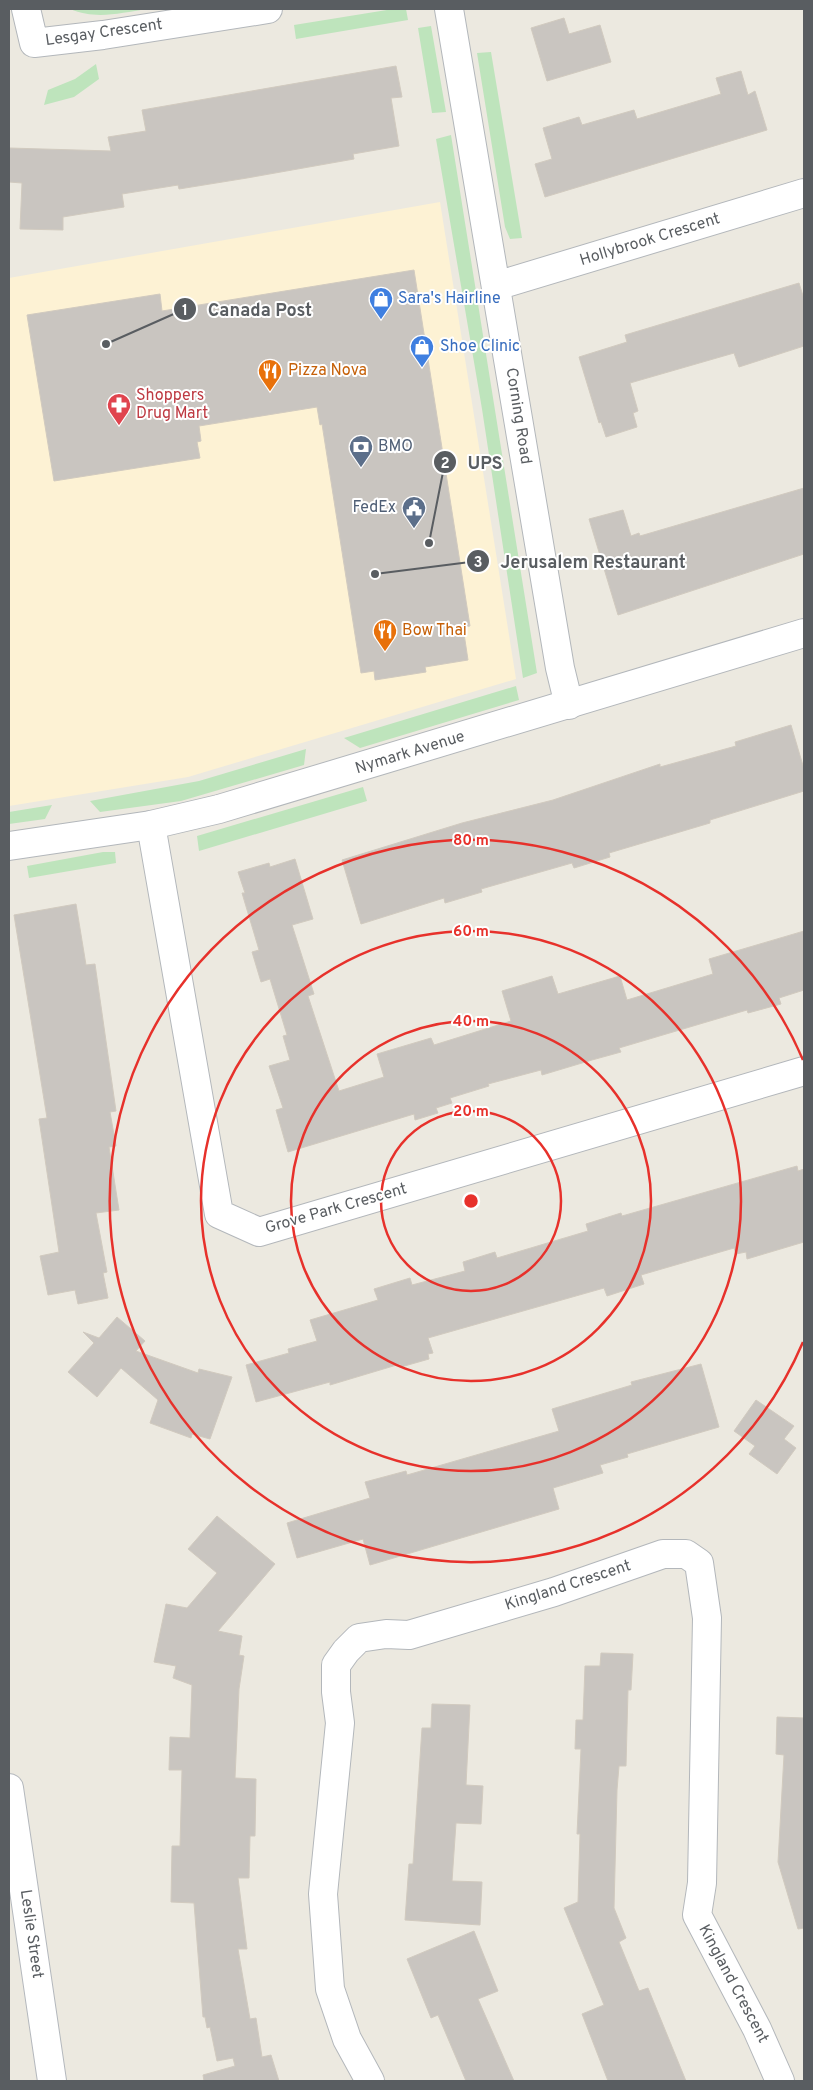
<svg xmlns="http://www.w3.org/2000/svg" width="813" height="2090" font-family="Overpass,sans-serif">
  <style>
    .commercial { fill: #fdf2d4 }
    .green { fill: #bee4bc }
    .building { fill: #c9c5c0; stroke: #d1cabf }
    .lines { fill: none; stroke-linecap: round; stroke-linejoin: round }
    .minor-casing { stroke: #b3b7bb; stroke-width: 30 }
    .tertiary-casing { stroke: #b3b7bb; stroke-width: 30 }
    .secondary-casing { stroke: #b4b8bd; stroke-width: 30 }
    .minor { stroke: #fff; stroke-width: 28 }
    .tertiary { stroke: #fff; stroke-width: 28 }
    .secondary { stroke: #fff; stroke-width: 28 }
    .ring { fill: none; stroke: #e7312b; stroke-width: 2.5 }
    .labels { text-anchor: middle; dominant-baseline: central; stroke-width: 4; stroke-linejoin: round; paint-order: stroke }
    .street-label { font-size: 16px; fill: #595d61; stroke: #fff }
    .shop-label { font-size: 16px; fill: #366cbe; stroke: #fff; text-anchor: start }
    .food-label { font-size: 16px; fill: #c56008; stroke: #fff; text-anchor: start }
    .health-label { font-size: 16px; fill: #be3a42; stroke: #fff; text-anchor: start }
    .service-label { font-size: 16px; fill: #4e5e75; stroke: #fff; text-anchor: start }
    .centre { fill: #e7312b; stroke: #fff; stroke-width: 2.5 }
    .ring-label { font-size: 15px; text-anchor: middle; font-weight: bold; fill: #e7312b; stroke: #fff; stroke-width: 4; stroke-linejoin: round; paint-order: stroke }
    .leader { fill: none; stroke: #595d61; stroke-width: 2 }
    .callout-dot { fill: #595d61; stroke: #fff; stroke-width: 2 }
    .mark-label { font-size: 15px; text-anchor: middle; font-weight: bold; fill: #fff }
    .callout-label { font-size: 18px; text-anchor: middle; font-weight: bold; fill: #595d61; stroke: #fff; stroke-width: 4; stroke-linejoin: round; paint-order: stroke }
  </style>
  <rect width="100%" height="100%" fill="#ece9e0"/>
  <path class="commercial" d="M440 202 516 679 188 777 9 806V278Z"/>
  <path class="green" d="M70 9H147C120 13 96 20 70 9Z
    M393 9H406L408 20 296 39 294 25Z
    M431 26 446 112 432 113 418 28Z
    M491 52 522 238 510 239 505 227 477 53Z
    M96 64 99 79 74 97 44 105 48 90 75 79Z
    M451 135 537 673 523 678 482 409 436 139Z
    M516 686 519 700 360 748 344 738Z
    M306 749 304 765 181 801 100 812 90 801 199 781Z
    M363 787 367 801 199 851 197 836Z
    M52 805 45 819 9 824V812Z
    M103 852H115L116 863 29 878 27 866Z"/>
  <path class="building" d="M564 18 569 34 600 25 611 62 547 81 531 28Z
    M396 66 402 97 391 98 399 146 353 154 354 159 247 178 179 189 178 185 122 194 124 207 63 217V230L20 229 22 183 9 182V148L111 151 108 137 146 131 142 110Z
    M741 71 748 95 755 91 767 130 545 197 535 164 552 159 543 128 579 117 582 125 634 110 637 119 721 94 716 78Z
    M414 270 470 626 463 627 468 660 425 667 426 672 375 680 374 671 361 673 322 424 320 425 317 407 199 426 201 441 197 442 200 458 54 481 27 315 160 294 162 311Z
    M799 283 804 299V346L739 367 734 353 630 383 638 411 633 413 637 427 606 437 601 422 599 423 579 357 627 342 625 335Z
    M804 488V554L618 615 589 519 623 510 631 536 639 533 640 536Z
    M791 725 804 769V791L710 820V823L609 853 610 857 574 868 572 863 481 889 482 892 445 903 444 898 361 924 342 860 462 823 553 800 660 764V767L736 746 735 742Z
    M295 859 313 919 292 925 314 994 308 996 339 1091 384 1077 377 1054 431 1038 434 1045 511 1021 502 991 552 976 558 994 620 976 627 1000 713 974 709 959 804 931V990L779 998 781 1004 748 1013 747 1010 619 1048 621 1052 592 1060 542 1075 541 1070 488 1084 489 1086 450 1098 452 1103 436 1108 438 1113 415 1120 414 1114 288 1152 276 1110 283 1108 269 1066 290 1060 283 1036 287 1035 270 979 261 982 252 952 259 950 242 893H245L238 872 269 863 270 867Z
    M76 904 86 965 95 964 116 1111 110 1112 116 1146 109 1147 119 1210 96 1213 107 1272 103 1273 108 1298 78 1304 75 1290 48 1295 40 1256 59 1252 39 1119 47 1118 14 915Z
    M797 1166 798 1171 804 1169V1242L747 1259 746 1252 736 1254 734 1248 641 1275 644 1284 607 1296 604 1288 428 1338 433 1353 428 1354 429 1359 401 1367 400 1364 330 1385V1382L256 1402 246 1365 289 1353 288 1349 317 1341 310 1320 378 1300 374 1289 410 1278 412 1285 465 1271 463 1262 495 1252 497 1258 588 1231 586 1224 621 1213 622 1216Z
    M117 1317 145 1341 136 1351 198 1373 199 1369 232 1377 210 1439 192 1434 191 1438 150 1423 158 1400 121 1368 97 1397 68 1372 94 1343 83 1332 99 1338Z
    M701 1364 719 1427 627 1454 628 1457 600 1465 603 1473 553 1488 559 1509 370 1565 363 1539 297 1558 287 1523 370 1498 365 1482 406 1471 407 1475 559 1431 552 1409 632 1385 631 1382Z
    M756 1400 794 1426 784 1439 796 1448 777 1474 749 1454 755 1446 734 1431Z
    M217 1516 275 1564 218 1631 242 1636 239 1655 244 1656 239 1689 235 1778 256 1779 255 1836H250L249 1878H238L247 1949H238L250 2019 256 2018 262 2057 271 2055 279 2081H204L203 2075 235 2066 233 2058 217 2061 210 2027 207 2028 205 2017H203L194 1903 171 1902 172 1846H180L182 1770H169L170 1737 190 1738 192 1685 173 1678 176 1666 154 1662 166 1604 187 1608 217 1573 188 1549Z
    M601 1653 633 1654 631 1690H628L626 1766H619L617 1790 614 1908 626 1938 619 1942 639 1991 648 1988 686 2081H608L582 2014 604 2005 564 1908 578 1902 580 1834H577L581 1749H575L576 1720H583L585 1666H600Z
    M432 1704 470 1705 466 1785 483 1786 481 1824 456 1823 452 1881 482 1882 480 1925 405 1920 409 1864H413L422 1728H431Z
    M777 1717 804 1718V1928L798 1929 778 1862 784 1755 776 1754Z
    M474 1931 498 1991 478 1999 514 2081H466L438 2015 431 2018 407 1959Z"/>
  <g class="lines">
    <g class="minor-casing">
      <path id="minor" d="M26 9 34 43 103 35 268 9
        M449 9 560 668 569 705
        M496 286 804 193
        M151 825 219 1214 259 1232 804 1071
        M370 2081 347 2039 330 1989 323 1894 340 1723 336 1692V1665L346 1651 359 1638 386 1634 409 1635 554 1592 663 1554H686L699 1563 707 1618 702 1883 697 1915 757 2029 780 2081"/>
    </g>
    <g class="tertiary-casing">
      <path id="tertiary" d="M9 846 151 825 219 809 804 633"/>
    </g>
    <g class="secondary-casing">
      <path id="secondary" d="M9 1788 52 2081"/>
    </g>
    <use href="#minor" class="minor"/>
    <use href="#tertiary" class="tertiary"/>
    <use href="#secondary" class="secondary"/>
  </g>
  <g class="ring">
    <circle cx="471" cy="1201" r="90"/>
    <circle cx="471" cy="1201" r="180"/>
    <circle cx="471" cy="1201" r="270"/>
    <path d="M803 1342A361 361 0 1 1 803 1060"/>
  </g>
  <defs>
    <g id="shop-pin" transform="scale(1.25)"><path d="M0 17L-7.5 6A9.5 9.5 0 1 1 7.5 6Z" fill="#3f7fe0" stroke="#fff"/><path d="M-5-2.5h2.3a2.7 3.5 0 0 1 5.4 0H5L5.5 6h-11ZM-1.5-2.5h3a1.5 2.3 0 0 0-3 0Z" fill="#fff"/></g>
    <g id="restaurant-pin" transform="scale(1.25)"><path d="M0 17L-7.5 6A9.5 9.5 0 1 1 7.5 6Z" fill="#e8710a" stroke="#fff"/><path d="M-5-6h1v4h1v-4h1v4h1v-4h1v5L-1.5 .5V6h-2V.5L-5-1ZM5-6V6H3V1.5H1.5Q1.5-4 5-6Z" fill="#fff"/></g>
    <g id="pharmacy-pin" transform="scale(1.25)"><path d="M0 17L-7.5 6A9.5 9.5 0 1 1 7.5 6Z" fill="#e0444e" stroke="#fff"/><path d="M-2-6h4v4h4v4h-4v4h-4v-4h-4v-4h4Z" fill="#fff"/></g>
    <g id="bank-pin" transform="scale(1.25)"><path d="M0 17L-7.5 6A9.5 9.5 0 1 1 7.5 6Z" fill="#5c6f8a" stroke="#fff"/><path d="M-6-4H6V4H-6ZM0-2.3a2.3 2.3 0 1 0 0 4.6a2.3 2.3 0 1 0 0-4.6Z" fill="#fff"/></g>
    <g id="civic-pin" transform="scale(1.25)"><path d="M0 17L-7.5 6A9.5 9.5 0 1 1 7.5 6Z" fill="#5c6f8a" stroke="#fff"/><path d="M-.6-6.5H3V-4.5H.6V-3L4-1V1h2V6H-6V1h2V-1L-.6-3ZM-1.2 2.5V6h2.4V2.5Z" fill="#fff"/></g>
  </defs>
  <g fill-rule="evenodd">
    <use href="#shop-pin" x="381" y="299"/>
    <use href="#shop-pin" x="422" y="347"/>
    <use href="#restaurant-pin" x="270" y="371"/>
    <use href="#pharmacy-pin" x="119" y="405"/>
    <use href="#bank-pin" x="361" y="447"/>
    <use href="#civic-pin" x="414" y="508"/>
    <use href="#restaurant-pin" x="385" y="631"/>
  </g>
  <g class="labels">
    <g class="street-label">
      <text transform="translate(104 33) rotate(-8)">Lesgay Crescent</text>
      <text transform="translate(650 240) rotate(-17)">Hollybrook Crescent</text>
      <text transform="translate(518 416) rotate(81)">Corning Road</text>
      <text transform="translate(410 753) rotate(-17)">Nymark Avenue</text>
      <text transform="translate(336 1209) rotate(-16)">Grove Park Crescent</text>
      <text transform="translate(568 1586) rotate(-18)">Kingland Crescent</text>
      <text transform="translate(31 1934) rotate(82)">Leslie Street</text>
      <text transform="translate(733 1984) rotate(62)">Kingland Crescent</text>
    </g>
    <g class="shop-label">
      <text x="398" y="299">Sara's Hairline</text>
      <text x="440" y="347">Shoe Clinic</text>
    </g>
    <g class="food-label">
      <text x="288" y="371">Pizza Nova</text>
      <text x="402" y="631">Bow Thai</text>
    </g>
    <g class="health-label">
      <text x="136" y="396">Shoppers<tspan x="136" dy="18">Drug Mart</tspan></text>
    </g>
    <g class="service-label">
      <text x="378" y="447">BMO</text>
      <text x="396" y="508" text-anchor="end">FedEx</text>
    </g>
  </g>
  <circle cx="471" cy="1201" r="8" class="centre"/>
  <g class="ring-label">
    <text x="471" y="845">80 m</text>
    <text x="471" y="936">60 m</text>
    <text x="471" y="1026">40 m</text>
    <text x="471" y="1116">20 m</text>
  </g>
  <path class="leader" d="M106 344L185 309M429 543L445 462M375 574L478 561"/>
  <g class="callout-dot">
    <circle cx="106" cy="344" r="5"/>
    <circle cx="429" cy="543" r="5"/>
    <circle cx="375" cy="574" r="5"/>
    <circle cx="185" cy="309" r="12"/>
    <circle cx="445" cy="462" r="12"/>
    <circle cx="478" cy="561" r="12"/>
  </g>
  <g class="mark-label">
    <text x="185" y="315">1</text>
    <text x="445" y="468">2</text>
    <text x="478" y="567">3</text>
  </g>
  <g class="callout-label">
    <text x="260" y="316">Canada Post</text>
    <text x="485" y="469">UPS</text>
    <text x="593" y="568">Jerusalem Restaurant</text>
  </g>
  <rect width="813" height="2090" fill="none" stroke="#595d61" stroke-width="20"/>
</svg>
